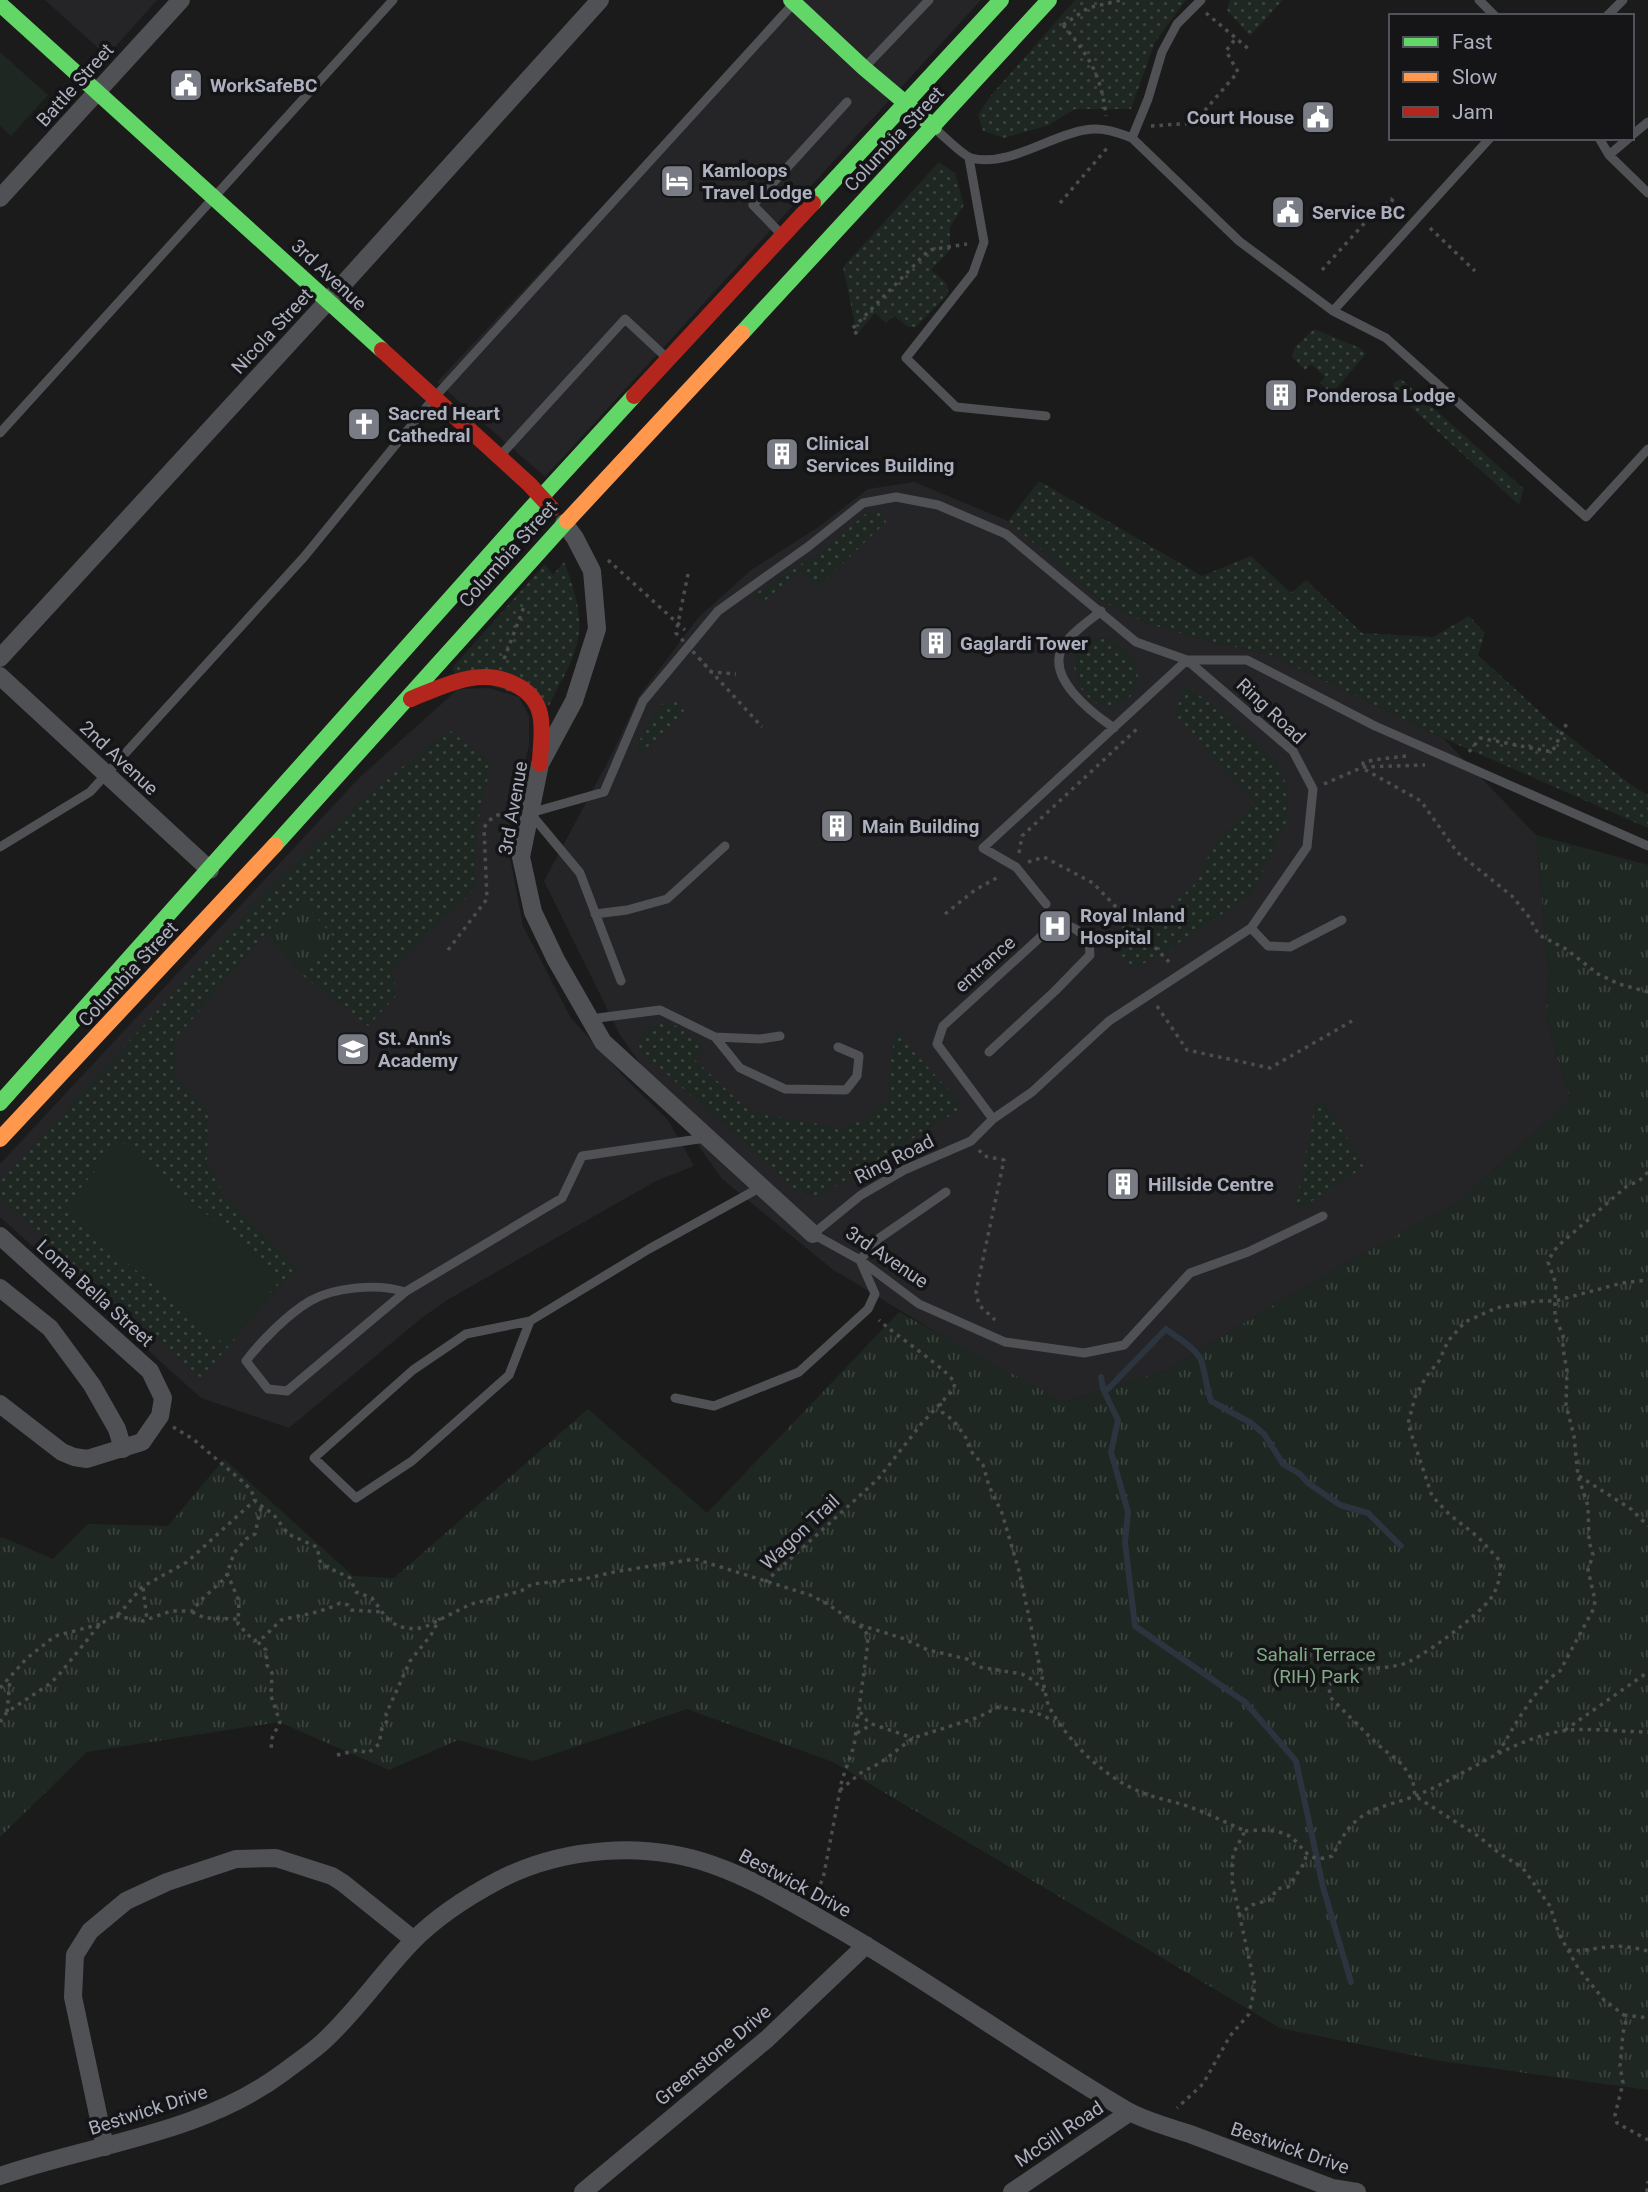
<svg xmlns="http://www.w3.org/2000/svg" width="1648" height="2192" font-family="Roboto,sans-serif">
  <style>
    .built { fill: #252528 }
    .grass { fill: url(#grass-dots) }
    .park { fill: url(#park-tufts) }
    .garden { fill: #1e2721 }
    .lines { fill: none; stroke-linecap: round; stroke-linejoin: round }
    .stream { stroke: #2c353f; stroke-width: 6 }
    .path { stroke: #4b4d50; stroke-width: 3.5; stroke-dasharray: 3.5 5; stroke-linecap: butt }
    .lane { stroke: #505155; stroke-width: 9 }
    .street { stroke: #505155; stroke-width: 18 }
    .fast { stroke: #63d668; stroke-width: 16 }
    .slow { stroke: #ff974d; stroke-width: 16 }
    .jam { stroke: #b3261e; stroke-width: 16 }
    .path-bridge { stroke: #4b4d50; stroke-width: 3.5; stroke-dasharray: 3.5 5; stroke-linecap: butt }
    .labels { text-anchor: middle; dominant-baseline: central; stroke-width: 7; stroke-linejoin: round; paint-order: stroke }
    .street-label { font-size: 19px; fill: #acb0be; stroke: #151518 }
    .poi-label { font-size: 19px; font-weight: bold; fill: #acb0be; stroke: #151518; text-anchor: start }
    .park-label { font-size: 19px; fill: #81aa87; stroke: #151518 }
  </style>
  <defs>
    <pattern id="grass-dots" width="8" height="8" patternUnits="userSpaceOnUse" patternTransform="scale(1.75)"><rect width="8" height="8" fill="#1e2721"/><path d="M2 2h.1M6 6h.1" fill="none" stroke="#3c443f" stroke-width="1.8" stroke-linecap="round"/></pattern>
    <pattern id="park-tufts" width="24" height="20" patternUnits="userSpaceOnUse" patternTransform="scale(1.75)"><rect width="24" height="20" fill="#1e2721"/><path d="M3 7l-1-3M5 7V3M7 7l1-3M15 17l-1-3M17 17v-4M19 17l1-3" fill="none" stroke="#3c443f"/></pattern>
  </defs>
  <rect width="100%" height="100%" fill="#1b1b1c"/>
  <path class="built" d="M45 0H157L107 56Z
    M796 0H981L545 477 437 382Z
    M914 482 1008 521 1098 599 1146 623 1207 641 1271 655 1443 738 1536 835 1548 971 1546 1017 1570 1100 1461 1200 1300 1289 1167 1370 1064 1402 969 1352 832 1269 722 1179 620 1035 544 881 612 754 639 696 698 618 751 570 817 528 868 489Z
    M489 688 519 697 529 716V745L507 841 523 926 571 1018 627 1080 668 1120 694 1166 656 1181 449 1299 423 1317 289 1428 201 1398 0 1217V1164L360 777 458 689Z"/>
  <path class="grass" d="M1075 0H1186L1155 42 1131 109H1075L1049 125 1004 138 983 131 978 115 988 99Z
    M1230 0H1283L1250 36 1227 10Z
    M939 162 955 173 964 205 950 227V250L931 270 947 284 948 294 916 327H908L894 316 886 323 875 313 857 334 843 267Z
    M1314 329 1360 348 1366 354 1326 400V388L1320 383 1325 377 1311 364 1305 370 1292 357 1295 347Z
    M1401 379 1524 489 1519 505 1394 392 1393 383Z
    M1039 481 1202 576 1251 556 1291 593 1306 580 1362 633 1433 637 1469 616 1485 633 1478 655 1552 723 1634 787 1648 795V828L1443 738 1271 655 1207 641 1146 623 1098 599 1008 521Z
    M868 512H882L886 522 822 583 816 587 799 571 761 604 753 595 821 552Z
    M564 562C574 587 585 619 576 647 571 667 557 687 549 706L455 673 452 668 545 564 553 575Z
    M1102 636 1113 639 1138 666C1138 681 1139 691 1126 700 1087 728 1046 648 1102 636Z
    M1185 685 1226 715 1277 762 1289 792 1287 820 1252 894 1162 954 1133 969 1109 941 1128 918 1138 930 1166 910 1193 886 1218 838 1255 804 1175 714Z
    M676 700 685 712 643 751 635 750 649 721 663 703 667 705Z
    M449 730 492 763C481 803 470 845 477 887L393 968 396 996 368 1026 302 975 338 942 302 901 265 934 175 1039 176 1078 208 1111 207 1161 223 1194 297 1268 201 1378 0 1198V1182L267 891 362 799Z
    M664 1023 680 1027 704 1049 694 1059 746 1108 777 1117 842 1128 866 1119 888 1098 891 1057 896 1032 964 1107 818 1197 794 1190 768 1164 641 1051 637 1041C644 1029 650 1026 664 1023Z
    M1316 1100 1327 1105 1364 1167 1301 1208 1294 1206 1301 1180Z"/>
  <path class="park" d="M1536 835 1648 865V2090L1441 2061 1280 2028 833 1762 687 1709 533 1761 458 1740 389 1770 279 1722 87 1752 0 1837V1539L2 1537 53 1559 88 1524 168 1526 224 1459 353 1576 394 1578 588 1409 707 1513 899 1312 1064 1402 1167 1370 1300 1289 1461 1200 1570 1100 1546 1017 1548 971Z
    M302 901 338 942 302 975 265 934Z"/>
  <path class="garden" d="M0 52 48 95 11 136 0 126Z
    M120 1141 282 1278 225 1345 63 1209Z"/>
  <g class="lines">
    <path class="stream" d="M1101 1377 1103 1389 1118 1420 1111 1452 1128 1512 1125 1542 1135 1626 1245 1702 1296 1761 1323 1887 1351 1982
      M1103 1389H1108L1166 1329C1177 1338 1193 1346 1200 1358 1204 1365 1207 1391 1211 1401L1251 1423 1264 1434 1283 1464 1300 1474 1308 1483 1340 1505 1368 1513 1401 1546"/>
    <path class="path" d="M1206 13 1250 50
      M1063 25C1089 56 1101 74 1106 116
      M1063 25 1088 8 1121 0
      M1151 126 1194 123 1238 72 1226 51 1236 38
      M1060 203 1108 147
      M1430 228 1475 271
      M1322 270 1380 206 1383 208 1391 199 1404 211
      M857 334 852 329 929 250 967 244
      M608 560 685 630
      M699 658 711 672 736 674
      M504 659 525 604
      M1469 752 1480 738 1552 752 1567 723
      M1406 756 1373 760 1363 763 1364 769 1421 801 1457 852 1512 896 1529 917 1539 935 1566 949 1598 974 1619 984 1648 992
      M1324 784 1363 767 1425 765
      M1019 853 1022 836 1139 727
      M1028 862 1044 857 1093 883 1171 964
      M945 914 975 890 1000 876
      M448 950 487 899 484 828C489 818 498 813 510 813
      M1157 1006 1187 1050 1270 1068 1352 1021
      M979 1150 984 1156 1004 1160 976 1292 979 1305 995 1320
      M1648 1172 1639 1181 1627 1186 1559 1245 1553 1252 1548 1262 1556 1284 1555 1301 1622 1283 1648 1280
      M940 1403 942 1412 954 1421 966 1438 970 1450 983 1465 989 1486 1002 1513 1019 1571 1048 1705C1068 1741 1100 1774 1138 1791 1154 1798 1173 1801 1190 1807 1209 1814 1227 1823 1245 1831L1233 1854 1232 1881 1255 1986 1249 2014 1230 2036 1203 2084 1177 2108
      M173 1427 193 1439 242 1481 251 1490 256 1502 274 1515 288 1534 317 1547 320 1561 323 1565 350 1578 356 1592 372 1598 385 1616 393 1623 400 1627 415 1629 425 1627 471 1604 521 1591 532 1584 584 1579 614 1572 695 1559 810 1595 826 1603 864 1629 868 1636 867 1649 854 1746 842 1780 823 1879 814 1895
      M1579 1476 1631 1509 1648 1526
      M227 1573 239 1601 238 1624 254 1641 264 1637 281 1620C301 1615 321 1613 340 1603L348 1605 351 1610 382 1612
      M765 1582 878 1479 922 1423 952 1391 955 1384C951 1371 893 1334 879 1320
      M143 1588 147 1620
      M192 1612 205 1618 237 1619
      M116 1616 143 1621 171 1611H193L199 1602 226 1577 234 1553 246 1539 255 1534 261 1507
      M860 1625 902 1638 928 1650 967 1659 979 1667 1022 1674 1033 1680 1044 1691
      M258 1642 266 1650 267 1665 272 1673 271 1696 280 1722 272 1738 271 1750
      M0 1688 27 1658 55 1636 101 1624
      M7 1712 10 1680
      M860 1712 869 1723 913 1738
      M0 1722 7 1712 48 1685 58 1676 100 1624 120 1613 142 1587 187 1562 255 1500
      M1565 1730 1648 1672
      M857 1733 871 1725
      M1498 1753C1514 1728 1534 1687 1560 1671L1594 1608 1595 1600 1588 1570 1593 1555 1589 1541 1588 1506 1578 1476 1574 1436 1566 1405 1567 1371 1563 1349V1335L1555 1318V1301H1536L1496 1308 1465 1322 1448 1341 1439 1361 1426 1377 1415 1397 1408 1424 1432 1496 1449 1514 1478 1537 1501 1562C1500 1576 1499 1586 1491 1598 1480 1614 1419 1661 1400 1665 1372 1671 1353 1664 1329 1685L1330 1697 1377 1744 1403 1765 1413 1782 1415 1796 1478 1836 1500 1854 1522 1867 1550 1906 1559 1934 1578 1968 1604 2000 1624 2015 1626 2021 1623 2033 1620 2066 1623 2083 1615 2115 1617 2123 1648 2140
      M337 1755 358 1750 368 1753 379 1744 382 1728 388 1720 386 1714 410 1661 431 1635 440 1618
      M840 1790 862 1772 880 1763 913 1738 979 1717 998 1707 1034 1712 1055 1721
      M1245 1831C1257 1830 1273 1829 1285 1834 1304 1841 1303 1866 1332 1856 1339 1844 1345 1830 1356 1821 1372 1806 1400 1803 1420 1794 1467 1774 1510 1740 1562 1731 1584 1727 1624 1732 1648 1732
      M1238 1915 1252 1905 1272 1899 1276 1889 1288 1887 1305 1862 1306 1854
      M1568 1950C1586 1952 1592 1948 1608 1947 1622 1945 1635 1948 1648 1951
      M1624 2015 1648 2018
      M1647 2192 1648 2181"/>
    <path class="lane" d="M1479 0 1495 16
      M1607 16 1623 0
      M865 67 929 0
      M934 128C943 135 962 155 971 158 1008 168 1051 135 1085 130 1102 127 1117 132 1132 138L1239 241 1333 311 1386 338 1586 517 1648 449
      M1632 135 1648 122
      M1132 138 1148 99 1162 52 1177 24 1201 0
      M1599 138 1609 155 1648 193
      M1609 155 1629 138
      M969 158 984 242 973 273 906 358 956 407 1046 416
      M782 235 753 205 847 102
      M1333 311 1490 138
      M0 433 393 0
      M499 457 625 319 668 359
      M1101 611C1089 621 1072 632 1064 645 1043 676 1092 713 1114 728
      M0 847 90 792 304 557 433 399 793 4
      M1046 904 1016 867 983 848 1187 660H1247L1375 726 1648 846
      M595 914 627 910 667 899 725 846
      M1251 928 1268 946 1290 947 1342 920
      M621 981 580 873 530 813 604 792 643 701 718 611 809 546 863 503 896 497 938 505 1006 534 1136 642 1187 660 1293 751 1313 789 1307 847 1251 928 1109 1021 1032 1092 993 1119 971 1141 904 1170 861 1195 813 1234 860 1260 919 1304 1005 1342 1084 1353 1124 1345 1190 1273 1248 1252 1323 1216
      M590 1019 660 1010 715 1037 740 1068 785 1089 846 1090 857 1076 859 1056 838 1047
      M715 1037 760 1039 780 1036
      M989 1052 1056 990 1090 955 1089 941C1073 925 1069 922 1047 931L943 1026 937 1044 993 1119
      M405 1292C379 1283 334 1287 310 1301 288 1314 261 1341 246 1361L268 1389 287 1391 405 1292 562 1198 582 1156 706 1138
      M530 1321 509 1375 412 1461 356 1498 314 1458 413 1370 466 1334 530 1321 649 1249 761 1187
      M675 1398 714 1406 799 1372 868 1309 875 1294 860 1260 878 1239 946 1192"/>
    <path class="street" d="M0 198 181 0
      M564 523 575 538 592 571 597 629 574 701 540 764 521 857 533 912 556 960 603 1042 813 1234
      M0 658 327 302 600 0
      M0 676 210 870
      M0 1236 150 1371 163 1398 160 1416 142 1442 87 1459 74 1457 62 1452 0 1404
      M0 1288 50 1328 92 1385 117 1429 123 1449
      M105 2147 73 1997 75 1955 90 1931 126 1901 167 1882 236 1859 276 1858 332 1876 343 1883 414 1940
      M0 2176C96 2143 201 2134 284 2072 298 2061 314 2051 326 2039 358 2009 382 1973 412 1942 437 1916 467 1897 499 1880 563 1847 645 1841 713 1865 756 1880 796 1905 835 1927 934 1984 1027 2052 1126 2110 1145 2121 1169 2127 1190 2134 1237 2152 1285 2170 1332 2188L1357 2192
      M583 2192 767 2039 866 1945
      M1012 2192 1130 2112"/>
    <path class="fast" d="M791 0 864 68 934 127
      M0 4 382 350
      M813 203 1001 0
      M742 333 1049 0
      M275 845 567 521
      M0 1103 522 518 634 396"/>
    <path class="slow" d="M567 521 742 333
      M0 1139 275 845"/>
    <path class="jam" d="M382 350 529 484 552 509
      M634 396 813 203
      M411 699C445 685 481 666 516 685 528 691 537 701 540 714 544 730 540 748 540 764"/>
    <path class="path-bridge" d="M688 574 676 633 762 727"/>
  </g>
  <defs>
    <g id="civic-square" transform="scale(1.75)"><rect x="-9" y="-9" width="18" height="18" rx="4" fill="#797c85" stroke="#151518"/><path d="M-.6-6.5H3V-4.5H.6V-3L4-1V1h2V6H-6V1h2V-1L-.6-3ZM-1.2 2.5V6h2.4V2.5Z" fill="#fff"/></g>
    <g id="hotel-square" transform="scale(1.75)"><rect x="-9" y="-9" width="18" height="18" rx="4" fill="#797c85" stroke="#151518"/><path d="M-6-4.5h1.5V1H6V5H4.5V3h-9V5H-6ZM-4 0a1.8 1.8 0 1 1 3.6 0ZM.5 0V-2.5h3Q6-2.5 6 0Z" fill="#fff"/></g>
    <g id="building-square" transform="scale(1.75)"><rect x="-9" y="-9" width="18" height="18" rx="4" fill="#797c85" stroke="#151518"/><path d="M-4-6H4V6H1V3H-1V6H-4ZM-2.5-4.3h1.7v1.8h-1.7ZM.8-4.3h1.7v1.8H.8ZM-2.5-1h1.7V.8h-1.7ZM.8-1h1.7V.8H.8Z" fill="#fff"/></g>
    <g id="church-square" transform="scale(1.75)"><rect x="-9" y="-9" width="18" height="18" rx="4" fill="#797c85" stroke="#151518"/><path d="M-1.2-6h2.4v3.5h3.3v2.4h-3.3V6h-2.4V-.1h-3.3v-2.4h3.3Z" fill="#fff"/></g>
    <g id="hospital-square" transform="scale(1.75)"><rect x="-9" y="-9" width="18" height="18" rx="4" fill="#797c85" stroke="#151518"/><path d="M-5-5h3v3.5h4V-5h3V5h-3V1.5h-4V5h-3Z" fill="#fff"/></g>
    <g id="school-square" transform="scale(1.75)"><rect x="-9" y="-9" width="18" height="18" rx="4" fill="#797c85" stroke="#151518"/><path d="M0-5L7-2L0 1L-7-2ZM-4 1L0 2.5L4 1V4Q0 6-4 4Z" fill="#fff"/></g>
  </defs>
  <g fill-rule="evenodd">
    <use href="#civic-square" x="186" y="85"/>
    <use href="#civic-square" x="1318" y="117"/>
    <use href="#hotel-square" x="677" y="181"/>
    <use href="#civic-square" x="1288" y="212"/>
    <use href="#building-square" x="1281" y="395"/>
    <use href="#church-square" x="364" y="424"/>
    <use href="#building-square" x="782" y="454"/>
    <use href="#building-square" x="936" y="643"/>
    <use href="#building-square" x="837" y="826"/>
    <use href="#hospital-square" x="1055" y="926"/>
    <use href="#school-square" x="353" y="1049"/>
    <use href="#building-square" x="1123" y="1184"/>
  </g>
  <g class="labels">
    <g class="street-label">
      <text transform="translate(75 85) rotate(-48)">Battle Street</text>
      <text transform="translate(894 139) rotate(-47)">Columbia Street</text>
      <text transform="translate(329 275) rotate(43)">3rd Avenue</text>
      <text transform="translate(272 331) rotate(-47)">Nicola Street</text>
      <text transform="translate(508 554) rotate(-48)">Columbia Street</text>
      <text transform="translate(1271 711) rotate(43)">Ring Road</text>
      <text transform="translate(119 758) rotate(43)">2nd Avenue</text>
      <text transform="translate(513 808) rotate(-80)">3rd Avenue</text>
      <text transform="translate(985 964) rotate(-42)">entrance</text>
      <text transform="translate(128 974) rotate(-47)">Columbia Street</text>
      <text transform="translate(894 1159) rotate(-27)">Ring Road</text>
      <text transform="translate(887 1257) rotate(34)">3rd Avenue</text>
      <text transform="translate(95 1293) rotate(42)">Loma Bella Street</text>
      <text transform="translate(800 1532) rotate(-43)">Wagon Trail</text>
      <text transform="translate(795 1883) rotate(28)">Bestwick Drive</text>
      <text transform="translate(713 2055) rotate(-40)">Greenstone Drive</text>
      <text transform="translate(148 2110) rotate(-18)">Bestwick Drive</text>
      <text transform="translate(1059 2134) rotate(-34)">McGill Road</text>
      <text transform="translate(1290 2148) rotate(19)">Bestwick Drive</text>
    </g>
    <g class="poi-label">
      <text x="210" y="85">WorkSafeBC</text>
      <text x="1294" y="117" text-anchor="end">Court House</text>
      <text x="702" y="170">Kamloops<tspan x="702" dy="22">Travel Lodge</tspan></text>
      <text x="1312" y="212">Service BC</text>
      <text x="1306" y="395">Ponderosa Lodge</text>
      <text x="388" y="413">Sacred Heart<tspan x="388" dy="22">Cathedral</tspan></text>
      <text x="806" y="443">Clinical<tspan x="806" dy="22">Services Building</tspan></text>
      <text x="960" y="643">Gaglardi Tower</text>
      <text x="862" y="826">Main Building</text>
      <text x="1080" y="915">Royal Inland<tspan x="1080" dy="22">Hospital</tspan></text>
      <text x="378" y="1038">St. Ann's<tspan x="378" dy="22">Academy</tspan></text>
      <text x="1148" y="1184">Hillside Centre</text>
    </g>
    <g class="park-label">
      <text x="1316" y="1654">Sahali Terrace<tspan x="1316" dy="22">(RIH) Park</tspan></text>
    </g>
  </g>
  <rect x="1389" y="14" width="245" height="126" fill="#151518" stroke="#51535a" stroke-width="2"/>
  <rect x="1403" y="37" width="35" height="10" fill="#63d668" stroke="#51535a" stroke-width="2"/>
  <text x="1452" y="49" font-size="21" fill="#acb0be">Fast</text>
  <rect x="1403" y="72" width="35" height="10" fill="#ff974d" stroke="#51535a" stroke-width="2"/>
  <text x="1452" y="84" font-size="21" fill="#acb0be">Slow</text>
  <rect x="1403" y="107" width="35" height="10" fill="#b3261e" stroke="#51535a" stroke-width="2"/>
  <text x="1452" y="119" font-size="21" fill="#acb0be">Jam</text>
</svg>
